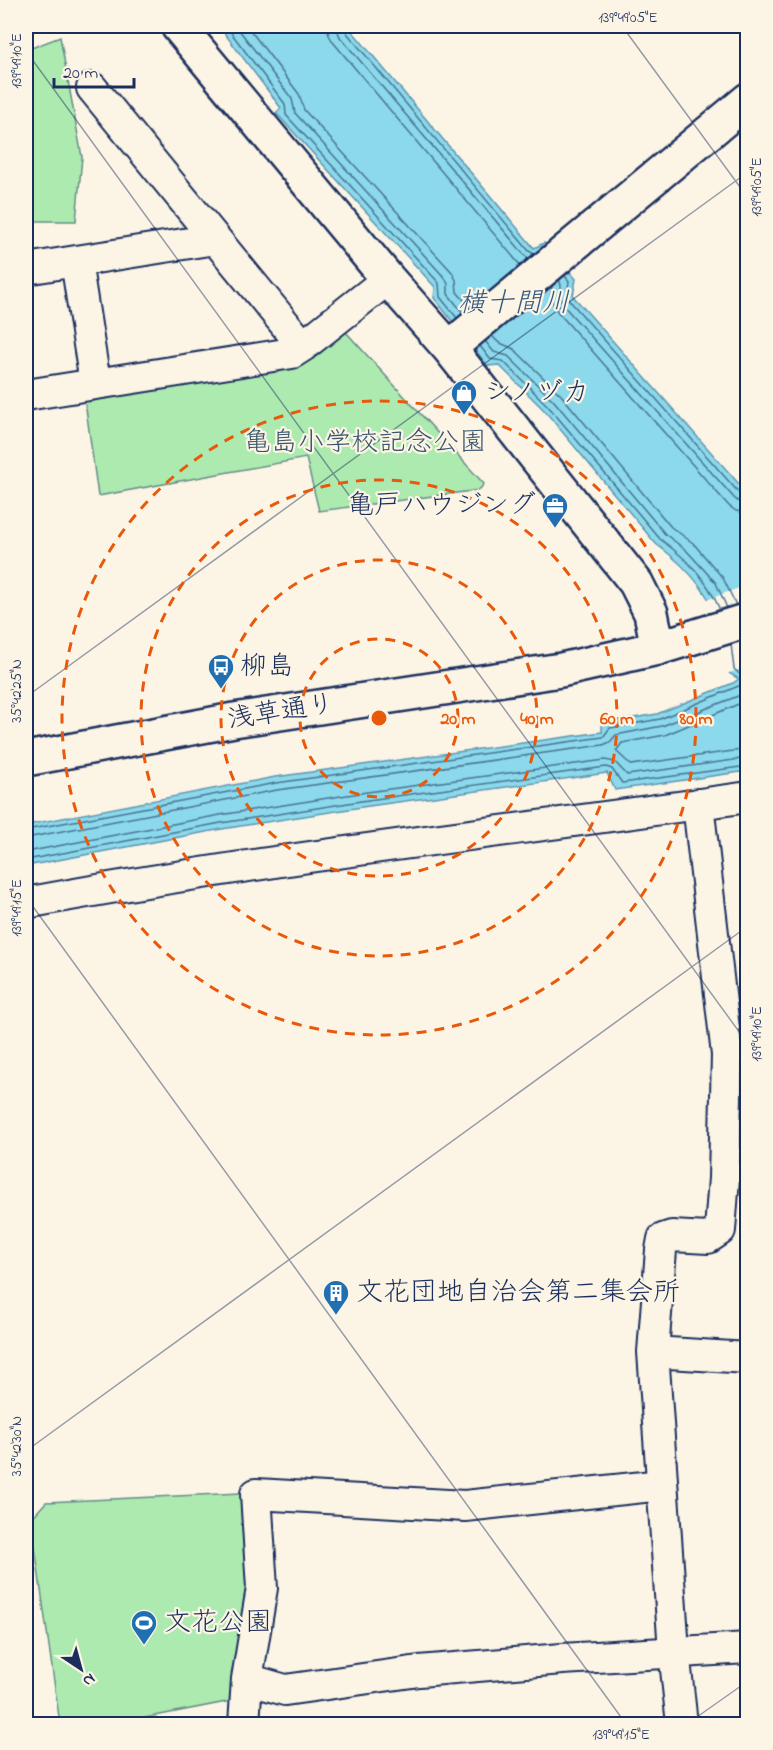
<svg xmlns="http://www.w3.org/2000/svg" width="773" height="1750" font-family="'Indie Flower','Klee One',sans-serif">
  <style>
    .green { fill: #adeab0; stroke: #648c87; stroke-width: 1.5 }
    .water { fill: #8bd9ea; stroke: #5e95b2; stroke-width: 1.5 }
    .pier { fill: #fcf5e5 }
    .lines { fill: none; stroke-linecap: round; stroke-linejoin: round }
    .shore { stroke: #487396; stroke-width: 1.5 }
    .minor-casing { stroke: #1b2f5e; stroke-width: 34 }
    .tertiary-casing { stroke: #1b2f5e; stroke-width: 38 }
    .secondary-casing { stroke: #1b2f5e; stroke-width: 38 }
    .minor { stroke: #fcf5e5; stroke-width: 30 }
    .tertiary { stroke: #fcf5e5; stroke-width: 33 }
    .secondary { stroke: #fcf5e5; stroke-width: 33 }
    .ticks { fill: none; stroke: #1b2f5e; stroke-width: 1.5; stroke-opacity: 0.45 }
    .ring { fill: none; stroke: #e8590c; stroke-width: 3; stroke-dasharray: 10 8 }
    .labels { text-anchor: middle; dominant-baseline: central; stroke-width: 4.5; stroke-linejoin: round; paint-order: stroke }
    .poi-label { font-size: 27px; fill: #1b2f5e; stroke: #fcf5e5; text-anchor: start }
    .park-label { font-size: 27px; fill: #38546e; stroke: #fcf5e5 }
    .street-label { font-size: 27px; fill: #1b2f5e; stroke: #fcf5e5 }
    .water-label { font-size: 28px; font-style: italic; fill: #375a81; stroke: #fcf5e5 }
    .centre { fill: #e8590c; stroke: #fcf5e5; stroke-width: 3 }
    .ring-label { font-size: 18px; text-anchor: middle; font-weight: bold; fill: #e8590c; stroke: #fcf5e5; stroke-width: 4.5; stroke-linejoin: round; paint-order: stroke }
    .neatline { fill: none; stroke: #1b2f5e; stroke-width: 2 }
    .ticks-label { font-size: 15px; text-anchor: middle; fill: #1b2f5e }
  </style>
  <rect width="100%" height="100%" fill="#fcf5e5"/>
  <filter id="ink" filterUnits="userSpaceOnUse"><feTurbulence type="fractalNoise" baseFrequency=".0167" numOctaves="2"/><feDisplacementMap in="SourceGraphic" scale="12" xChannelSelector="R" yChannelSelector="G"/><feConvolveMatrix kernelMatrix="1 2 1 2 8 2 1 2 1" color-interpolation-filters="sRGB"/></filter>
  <g filter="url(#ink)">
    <path class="green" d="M60 37 82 157 76 221H26V50Z
      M345 331 484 484 479 490 319 511 306 458 98 496 85 401Z
      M241 1493 249 1590 231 1701 114 1724H60L31 1519 46 1502Z"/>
    <path class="water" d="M219 26H348L534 248 544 243 576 279 573 296 747 493V771L615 790 607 773 362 807 222 829 26 866V825L275 777 602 732V724L607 720 610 722 657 714 733 683 739 679 729 673C727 661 727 648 724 636 714 597 688 567 656 544L544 410 499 365 488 366 434 298 435 287 276 113 281 108Z"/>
    <path class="pier" d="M747 585V667L726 674 721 636 706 600Z"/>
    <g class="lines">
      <path class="shore" d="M226 26 285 104 286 115 439 283 440 297 457 318
        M236 26 292 99 295 113 445 278 448 284V294L463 313
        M247 26 299 94 304 110 452 272 456 280 457 292 470 307
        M327 26 329 35 333 42 520 265
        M336 26 340 37 528 259
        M344 26 347 33 529 251 534 254
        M565 276 569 281 567 295 569 300 740 494 748 496
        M559 280C564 287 558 297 563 305L735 499 740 503 748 504
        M552 286 551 299 557 311 729 506 736 511 748 513
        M492 336 498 342 514 349 561 395 671 527 693 543 723 578 736 605
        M485 341 494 352 508 356 554 401 665 534 686 550 716 583 727 608
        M480 346 490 359 503 361 548 406 660 539C688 560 706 577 720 610
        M748 700 665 735 622 743 616 751 631 765 748 749
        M26 830 276 783 603 737 610 728 660 719 741 685 743 677 734 669 731 644
        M26 838 277 790 603 745 610 742 616 735 662 726 738 696 748 689
        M26 852 220 815 360 793 605 760 615 762 627 775 748 758
        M26 860 221 823 361 801 606 767 612 769 622 783 748 766"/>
      <g class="minor-casing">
        <path id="minor" d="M92 88 303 346
          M76 261 95 383
          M26 269 215 239
          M26 395 292 353 303 346 388 279
          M26 903C265 858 507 832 748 797
          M653 1352 748 1358
          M247 1679 285 1690 419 1671 562 1659 748 1648
          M244 1724 247 1679 262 1588 256 1494 465 1506 662 1485
          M682 1724 674 1651 653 1352 661 1250 663 1239 672 1236 708 1238 720 1230 724 1178 727 1055 698 804"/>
      </g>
      <g class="tertiary-casing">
        <path id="tertiary" d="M178 26 388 279 449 348 636 583 651 613 658 648
          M449 348 748 100"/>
      </g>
      <g class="secondary-casing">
        <path id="secondary" d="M26 759 234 720 561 670 658 648 748 620"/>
      </g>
      <use href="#minor" class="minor"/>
      <use href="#tertiary" class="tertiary"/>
      <use href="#secondary" class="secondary"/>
    </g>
  </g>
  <path class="ticks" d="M622 26 748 198M26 51 748 1044M26 697 748 172M26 897 626 1724M26 1451 748 926M687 1724 748 1681"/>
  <g class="ring">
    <circle cx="379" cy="718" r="79"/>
    <circle cx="379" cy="718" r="158"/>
    <circle cx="379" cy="718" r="238"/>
    <circle cx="379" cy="718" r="317"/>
  </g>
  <defs>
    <g id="shop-pin" transform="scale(1.35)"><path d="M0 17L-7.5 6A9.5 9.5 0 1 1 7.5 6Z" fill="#1f6fb2" stroke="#fcf5e5"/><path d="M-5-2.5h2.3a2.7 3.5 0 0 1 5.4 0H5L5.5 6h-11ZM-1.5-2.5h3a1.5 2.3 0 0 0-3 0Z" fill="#fff"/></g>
    <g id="office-pin" transform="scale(1.35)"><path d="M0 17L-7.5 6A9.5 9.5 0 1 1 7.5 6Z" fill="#1f6fb2" stroke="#fcf5e5"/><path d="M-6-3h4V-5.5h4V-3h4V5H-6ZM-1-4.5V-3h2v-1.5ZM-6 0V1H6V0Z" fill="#fff"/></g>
    <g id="bus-pin" transform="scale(1.35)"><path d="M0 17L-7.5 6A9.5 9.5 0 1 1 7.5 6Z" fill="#1f6fb2" stroke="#fcf5e5"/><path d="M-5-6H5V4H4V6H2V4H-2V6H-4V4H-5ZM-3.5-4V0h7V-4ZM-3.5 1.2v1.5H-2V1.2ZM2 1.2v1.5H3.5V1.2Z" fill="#fff"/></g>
    <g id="building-pin" transform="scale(1.35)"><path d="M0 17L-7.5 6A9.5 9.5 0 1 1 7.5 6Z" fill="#1f6fb2" stroke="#fcf5e5"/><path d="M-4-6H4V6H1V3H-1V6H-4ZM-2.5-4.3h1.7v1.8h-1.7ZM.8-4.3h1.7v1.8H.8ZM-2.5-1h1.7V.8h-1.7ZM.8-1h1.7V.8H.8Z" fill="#fff"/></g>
    <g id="stadium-pin" transform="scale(1.35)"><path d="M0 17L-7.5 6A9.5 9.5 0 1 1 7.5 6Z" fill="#1f6fb2" stroke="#fcf5e5"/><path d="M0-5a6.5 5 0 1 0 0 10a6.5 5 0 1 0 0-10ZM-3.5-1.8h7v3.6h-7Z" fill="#fff"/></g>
  </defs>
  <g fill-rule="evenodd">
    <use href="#shop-pin" x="464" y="393"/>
    <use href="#office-pin" x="555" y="506"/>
    <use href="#bus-pin" x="221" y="667"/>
    <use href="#building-pin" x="336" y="1293"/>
    <use href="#stadium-pin" x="144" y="1623"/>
  </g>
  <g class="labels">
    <g class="poi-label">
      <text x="484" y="393">シノヅカ</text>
      <text x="536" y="506" text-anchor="end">亀戸ハウジング</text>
      <text x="240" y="667">柳島</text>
      <text x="356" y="1293">文花団地自治会第二集会所</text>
      <text x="164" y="1623">文花公園</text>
    </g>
    <g class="park-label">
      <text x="365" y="443">亀島小学校記念公園</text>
    </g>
    <g class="street-label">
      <text transform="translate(281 713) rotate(-9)">浅草通り</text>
    </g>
    <g class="water-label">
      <text x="514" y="304">横十間川</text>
    </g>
  </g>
  <circle cx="379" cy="718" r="9" class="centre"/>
  <g class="ring-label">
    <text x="458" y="724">20 m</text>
    <text x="537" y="724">40 m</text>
    <text x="617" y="724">60 m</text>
    <text x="696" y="724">80 m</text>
  </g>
  <rect width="773" height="1750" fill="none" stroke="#fcf5e5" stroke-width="66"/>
  <g transform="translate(81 1669) rotate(144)" stroke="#fcf5e5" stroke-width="4.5" paint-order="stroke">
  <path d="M0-4.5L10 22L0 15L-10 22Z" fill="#1b2f5e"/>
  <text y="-9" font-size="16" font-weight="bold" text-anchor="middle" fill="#1b2f5e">N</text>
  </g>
  <path d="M54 78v9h80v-9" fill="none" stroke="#1b2f5e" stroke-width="3"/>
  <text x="63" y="78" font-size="18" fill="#1b2f5e" stroke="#fcf5e5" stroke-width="4.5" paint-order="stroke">20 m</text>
  <rect x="33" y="33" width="707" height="1684" class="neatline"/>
  <g class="ticks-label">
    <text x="628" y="22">139°49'05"E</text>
    <text transform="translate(16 61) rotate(-90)" y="5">139°49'10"E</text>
    <text transform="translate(756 187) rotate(-90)" y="5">139°49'05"E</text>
    <text transform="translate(16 691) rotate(-90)" y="5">35°42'25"N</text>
    <text transform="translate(16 908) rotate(-90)" y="5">139°49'15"E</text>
    <text transform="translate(756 1034) rotate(-90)" y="5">139°49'10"E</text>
    <text transform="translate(16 1446) rotate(-90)" y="5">35°42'30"N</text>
    <text x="621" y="1739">139°49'15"E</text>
  </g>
</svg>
